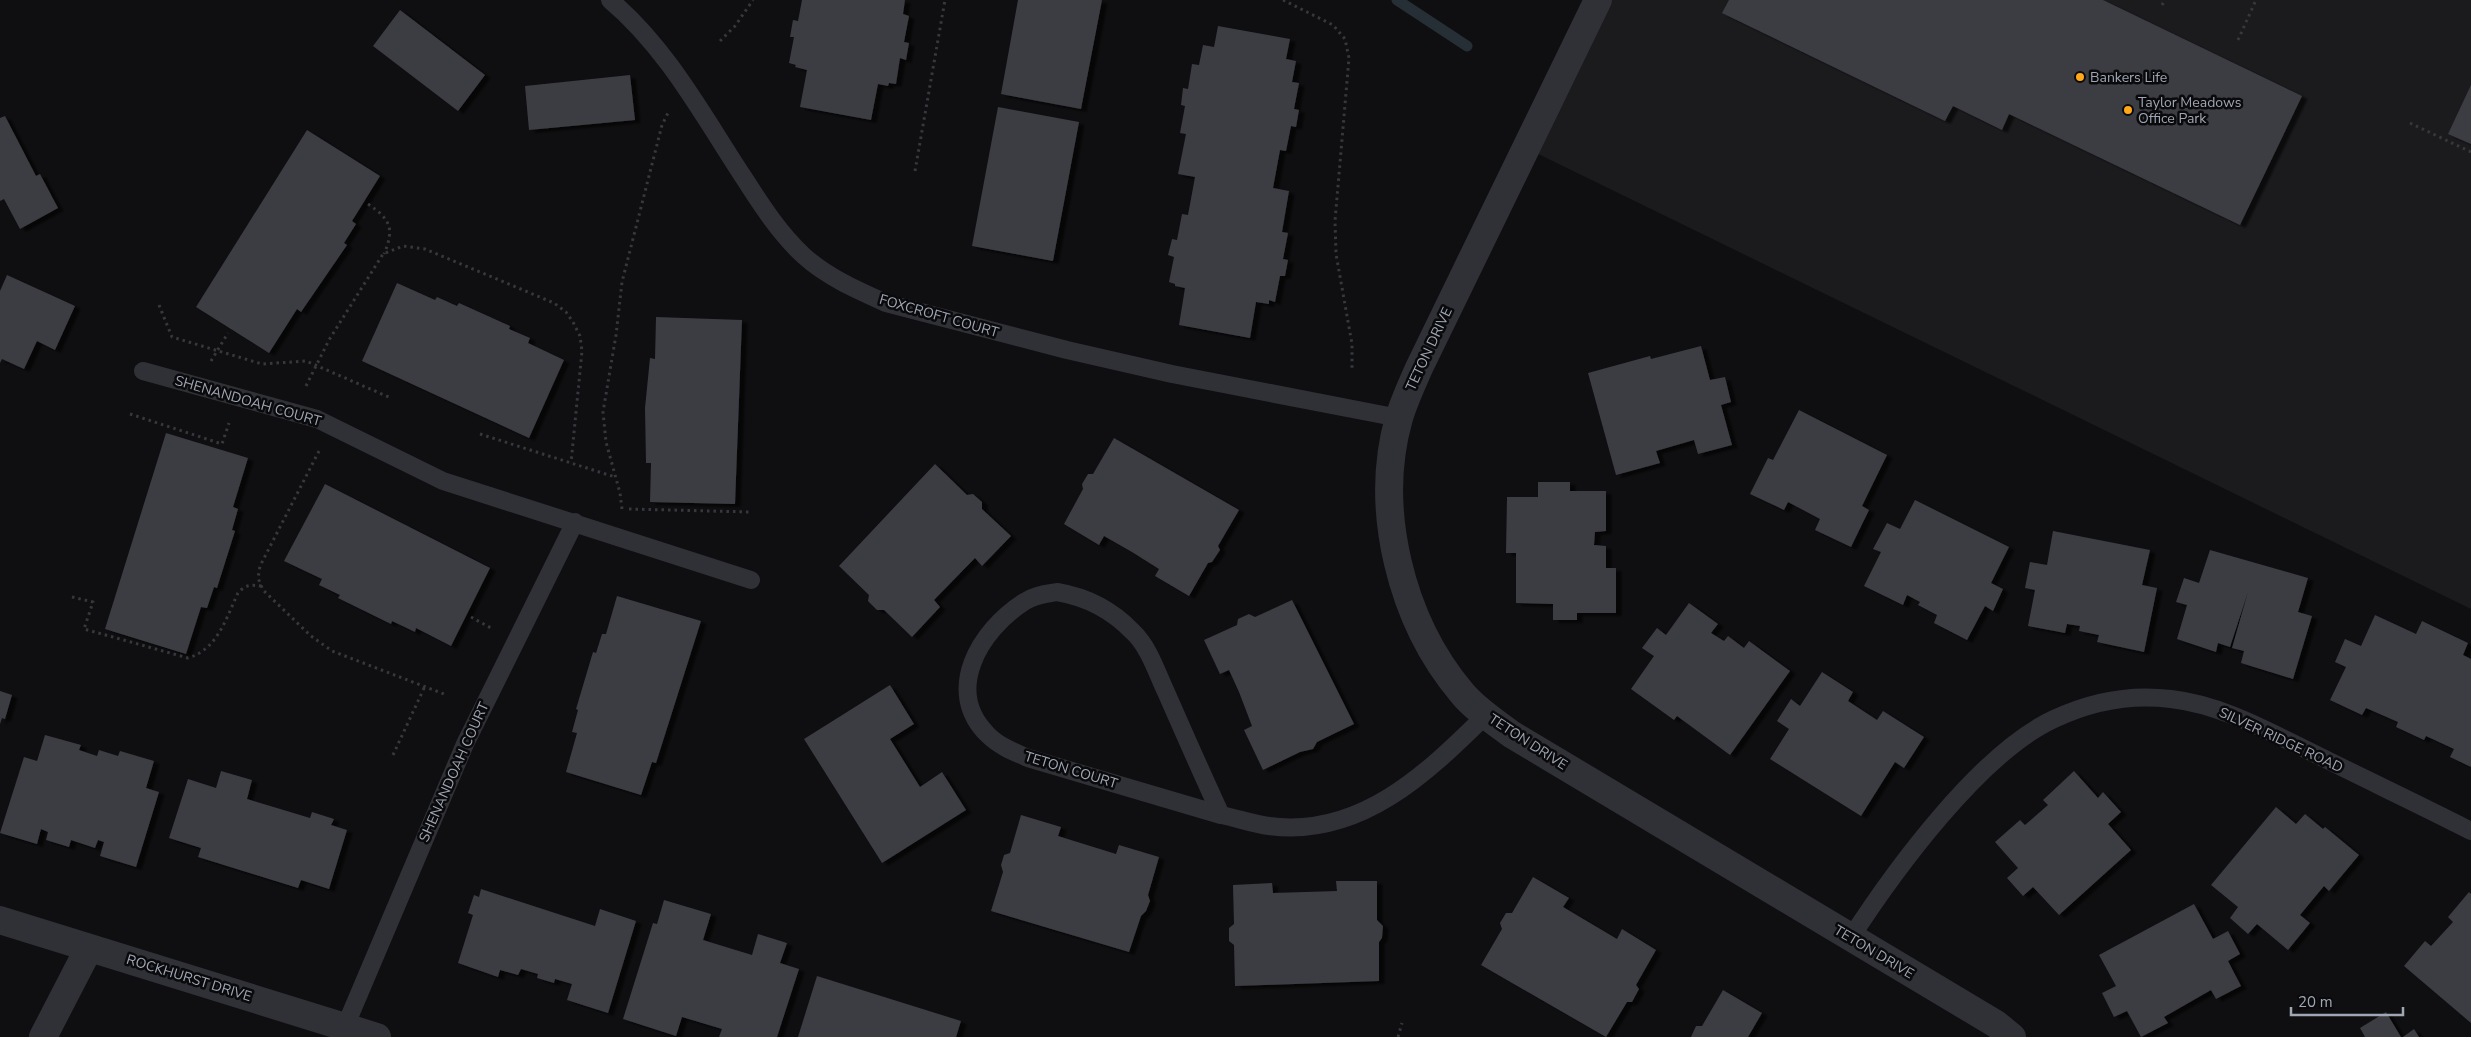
<svg xmlns="http://www.w3.org/2000/svg" width="2471" height="1037" font-family="'Nunito Sans',sans-serif">
  <style>
    .built { fill: #1b1b1e }
    .lines { fill: none; stroke-linecap: round; stroke-linejoin: round }
    .stream { stroke: #252f35; stroke-width: 11 }
    .building { fill: #3b3c42; filter: url(#shadow) }
    .path { stroke: #36383d; stroke-width: 3; stroke-dasharray: 2.5 4; stroke-linecap: butt }
    .lane { stroke: #303136; stroke-width: 18 }
    .street { stroke: #303136; stroke-width: 28 }
    .poi-dot { fill: #ffa819; stroke: #0a0a0c; stroke-width: 2 }
    .labels { text-anchor: middle; dominant-baseline: central; stroke-width: 5; stroke-linejoin: round; paint-order: stroke }
    .poi-label { font-size: 14px; fill: #9fa6b4; stroke: #0a0a0c; text-anchor: start }
    .street-label { font-size: 14px; fill: #9fa6b4; stroke: #0a0a0c }
  </style>
  <defs>
    <filter id="shadow"><feDropShadow dx="5.5" dy="3" stdDeviation="1" flood-color="#0009"/></filter>
  </defs>
  <rect width="100%" height="100%" fill="#0f0f11"/>
  <path class="built" d="M1598 0H2471V609L1526 148Z"/>
  <g class="lines">
    <path class="stream" d="M1397 0 1467 46"/>
  </g>
  <path class="building" d="M802 0H905L903 14 909 16 904 42 909 43 906 60 900 58 896 84 889 83 888 86 878 84 871 120 800 107 807 70 795 67 796 65 789 63 794 37H790L793 20 798 21Z
    M1018 0H1102L1081 109 1001 94Z
    M1729 0H2103L2302 96 2240 225 2009 114 2002 130 1953 106 1945 121 1722 13Z
    M400 10 485 75 458 111 373 46Z
    M1218 26 1290 39 1286 59 1296 61 1292 82 1299 83 1294 109 1299 110 1296 127 1291 126 1286 151 1280 150 1273 188 1289 191 1282 232 1288 233 1283 259 1288 260 1285 276H1280L1275 302 1269 300V304L1256 302 1250 338 1179 325 1185 288 1175 286V284L1169 282 1174 257 1168 255 1172 239 1177 240 1182 214 1188 215 1195 177 1178 174 1186 134 1180 133 1185 106 1181 105 1183 88 1188 89 1192 64 1199 65 1203 45 1214 47Z
    M630 75 635 120 529 130 525 86Z
    M2471 85V144L2448 134Z
    M998 107 1079 122 1053 261 972 246Z
    M5 116 36 176 40 174 58 208 20 229 4 199 0 201V118Z
    M307 130 380 176 352 221 356 224 344 243 347 245 301 312 297 309 269 353 196 307Z
    M7 275 75 306 55 350 37 341 24 369 2 359 0 363V291Z
    M397 283 435 300 437 297 457 306 459 303 510 326 509 329 530 338 528 343 564 360 529 438 362 361Z
    M656 317 742 320 735 504 650 502 651 463H646L645 408 650 358 655 359Z
    M1701 346 1710 380 1725 377 1731 402 1721 405 1732 445 1698 454 1694 440 1656 451 1660 463 1616 475 1588 373 1650 356 1651 359Z
    M1799 410 1887 455 1862 506 1869 510 1851 547 1815 530 1820 519 1788 502 1784 510 1750 494 1768 458 1773 460Z
    M166 433 248 458 233 507 238 509 232 530 235 531 217 588 214 587 207 608 201 607 186 654 105 629Z
    M1114 438 1239 510 1218 546 1220 550 1212 562 1208 563 1189 596 1155 576 1159 569 1132 552 1104 536 1099 545 1064 524 1083 489 1082 484 1088 474H1093Z
    M935 464 967 495 973 494 982 502V509L1011 536 982 566 975 558 934 600 940 607 912 637 884 610H877L868 601 869 595 839 566Z
    M1538 482H1570V491H1606V531L1595 532 1594 545 1606 546V568H1616V613H1577V620H1553V604L1516 603V553H1506L1507 497H1538Z
    M325 484 490 568 451 646 416 628 415 632 392 621 391 624 338 598 340 595 319 585 322 579 284 561Z
    M1915 500 2009 547 1991 583 2003 589 1993 611 1985 606 1967 640 1934 623 1937 615 1918 605 1920 602 1907 595 1903 605 1864 586 1881 552 1873 549 1887 523 1900 529Z
    M2053 531 2150 550 2142 585 2157 588 2144 652 2097 642 2099 635 2079 631 2080 626 2067 624 2065 633 2028 626 2035 590 2025 588 2030 562 2047 565Z
    M2210 550 2308 578 2298 612 2312 616 2293 679 2241 663 2244 651 2232 648 2248 592 2230 647 2218 643 2216 652 2177 639 2187 605 2176 602 2184 578 2199 583Z
    M617 596 701 621 656 763 652 762 641 795 566 772 577 733 572 732 578 710 576 709 593 652 596 653 602 634H606Z
    M1292 600 1354 724 1317 742 1313 749 1300 752 1263 770 1244 730 1252 726 1239 692 1229 670 1220 674 1204 640 1237 625 1238 619 1249 614 1255 617Z
    M1689 603 1718 624 1711 633 1724 641 1728 636 1744 648 1749 641 1790 671 1730 755 1677 716 1674 720 1631 689 1654 656 1642 648 1657 628 1666 635Z
    M2375 615 2416 634 2422 621 2468 643 2463 655 2471 659V767L2450 757 2454 749 2426 736 2424 740 2396 727 2398 722 2366 708 2362 715 2330 700 2346 667 2335 662 2345 639 2361 646Z
    M1822 672 1853 692 1848 701 1877 720 1883 711 1924 737 1904 768 1895 762 1861 816 1770 759 1789 729 1777 721 1791 699 1800 706Z
    M890 685 914 724 890 739 920 787 942 772 966 810 882 863 804 739Z
    M0 691 12 695 5 719 2 718 0 724Z
    M45 735 81 745 79 750 97 756 99 750 118 756 120 751 154 761 146 788 159 792 136 867 100 856 104 842 98 840 95 848 71 840 69 847 46 840 48 832 41 829 37 844 0 833 24 757 37 761Z
    M221 771 252 780 247 799 310 818 312 812 334 819 331 825 347 830 329 889 301 880 298 888 198 857 201 848 169 838 188 779 216 788Z
    M2074 771 2098 798 2103 792 2121 812 2108 824 2131 850 2059 915 2033 887 2023 896 2007 878 2018 868 1995 842 2020 820 2025 825 2048 805 2043 800Z
    M2276 807 2296 824 2305 814 2323 829 2325 827 2359 855 2329 891 2324 886 2300 915 2310 923 2288 950 2257 924 2248 934 2230 918 2238 907 2211 885Z
    M1021 815 1061 827 1058 836 1116 854 1119 845 1159 857 1148 895 1150 901 1146 911 1141 916 1129 952 991 911 1003 872 1001 865 1004 855 1010 853Z
    M1533 877 1569 898 1563 907 1617 939 1622 929 1656 950 1636 985 1639 989 1632 1002H1627L1606 1037 1481 965 1502 929 1500 923 1506 913H1512Z
    M1336 881H1377V920L1383 926 1382 938 1379 942V981L1235 986 1234 945 1229 941V928L1234 924 1233 885 1272 883 1273 893 1337 891Z
    M481 889 595 926 600 909 636 921 608 1013 567 1000 572 984 555 979 554 983 537 978 538 974 521 969 518 975 500 970 498 977 458 963 473 915 468 913 474 895 479 897Z
    M2469 892 2471 894V1023L2404 966 2425 941 2431 946 2453 922 2448 917Z
    M664 900 711 914 703 940 752 955 758 934 787 943 780 963 799 969 777 1037H719L722 1029 682 1017 676 1036 623 1019 653 923 657 924Z
    M2194 904 2213 939 2228 931 2240 954 2228 961 2241 986 2216 999 2211 990 2164 1017 2168 1023 2141 1037 2127 1011 2114 1017 2102 993 2116 986 2099 955Z
    M817 976 961 1021 956 1037H798Z
    M1723 990 1762 1013 1748 1037H1691L1696 1026H1702Z
    M2386 1012 2401 1037H2365L2360 1028Z
    M2414 1029 2419 1037H2403Z"/>
  <g class="lines">
    <path class="path" d="M1283 0 1333 25 1345 39 1349 58 1335 221 1336 254 1352 344V371
      M2162 5 2165 0
      M2238 40 2256 0
      M720 41 735 26 753 0
      M2410 123 2471 152
      M915 171 945 0
      M368 204C390 219 395 228 384 254
      M159 305 172 337 262 364 306 361 391 398
      M211 361 228 333
      M306 386 329 340 383 254 403 246 425 249 554 303 566 312 573 322 580 336 582 351 571 463
      M130 414 222 444 229 423
      M480 434 615 477
      M319 451 260 566 258 578 263 590 311 636 332 651 444 694
      M622 509 620 493 606 442 603 412 616 335 622 282 662 125 668 113
      M629 509 751 512
      M72 597 93 602 84 629 188 658C218 649 226 618 238 593 246 584 251 585 262 586
      M471 617 491 628
      M393 755 425 686
      M1398 1037 1402 1023"/>
    <path class="lane" d="M610 0C666 47 702 114 742 175 760 203 779 233 804 256 827 277 857 290 886 303L1067 350 1172 374 1399 418
      M143 371 317 419 443 481 751 580
      M1057 592C1087 597 1112 610 1133 632 1149 647 1157 673 1166 692 1184 733 1202 774 1221 815L1028 758C1014 752 999 746 988 735 943 691 980 630 1024 602 1034 595 1046 594 1057 592Z
      M1221 815C1237 818 1253 824 1269 826 1360 838 1426 774 1486 715
      M1850 939C1894 871 1980 753 2054 719 2090 702 2131 694 2171 699 2223 705 2269 732 2315 754 2367 780 2420 805 2471 831
      M345 1027 465 744 575 522"/>
    <path class="street" d="M1598 0 1419 368C1412 384 1404 401 1399 418 1373 509 1401 621 1462 693 1475 709 1494 721 1511 734L1996 1024 2012 1037
      M0 920 377 1037
      M43 1037 89 948"/>
  </g>
  <g class="poi-dot">
    <circle cx="2080" cy="77" r="5"/>
    <circle cx="2128" cy="110" r="5"/>
  </g>
  <g class="labels">
    <g class="poi-label">
      <text x="2090" y="77">Bankers Life</text>
      <text x="2138" y="102">Taylor Meadows<tspan x="2138" dy="16">Office Park</tspan></text>
    </g>
    <g class="street-label">
      <text transform="translate(939 316) rotate(16)">FOXCROFT COURT</text>
      <text transform="translate(1429 349) rotate(-65)">TETON DRIVE</text>
      <text transform="translate(248 401) rotate(16)">SHENANDOAH COURT</text>
      <text transform="translate(2281 740) rotate(25)">SILVER RIDGE ROAD</text>
      <text transform="translate(1528 742) rotate(33)">TETON DRIVE</text>
      <text transform="translate(1071 770) rotate(17)">TETON COURT</text>
      <text transform="translate(454 772) rotate(-66)">SHENANDOAH COURT</text>
      <text transform="translate(1874 952) rotate(31)">TETON DRIVE</text>
      <text transform="translate(189 978) rotate(17)">ROCKHURST DRIVE</text>
    </g>
  </g>
  <path d="M2291 1007v8h112v-8" fill="none" stroke="#9fa6b4" stroke-width="2.5"/>
  <text x="2298" y="1007" font-size="15" fill="#9fa6b4" stroke="#0a0a0c" stroke-width="4" paint-order="stroke">20 m</text>
</svg>
